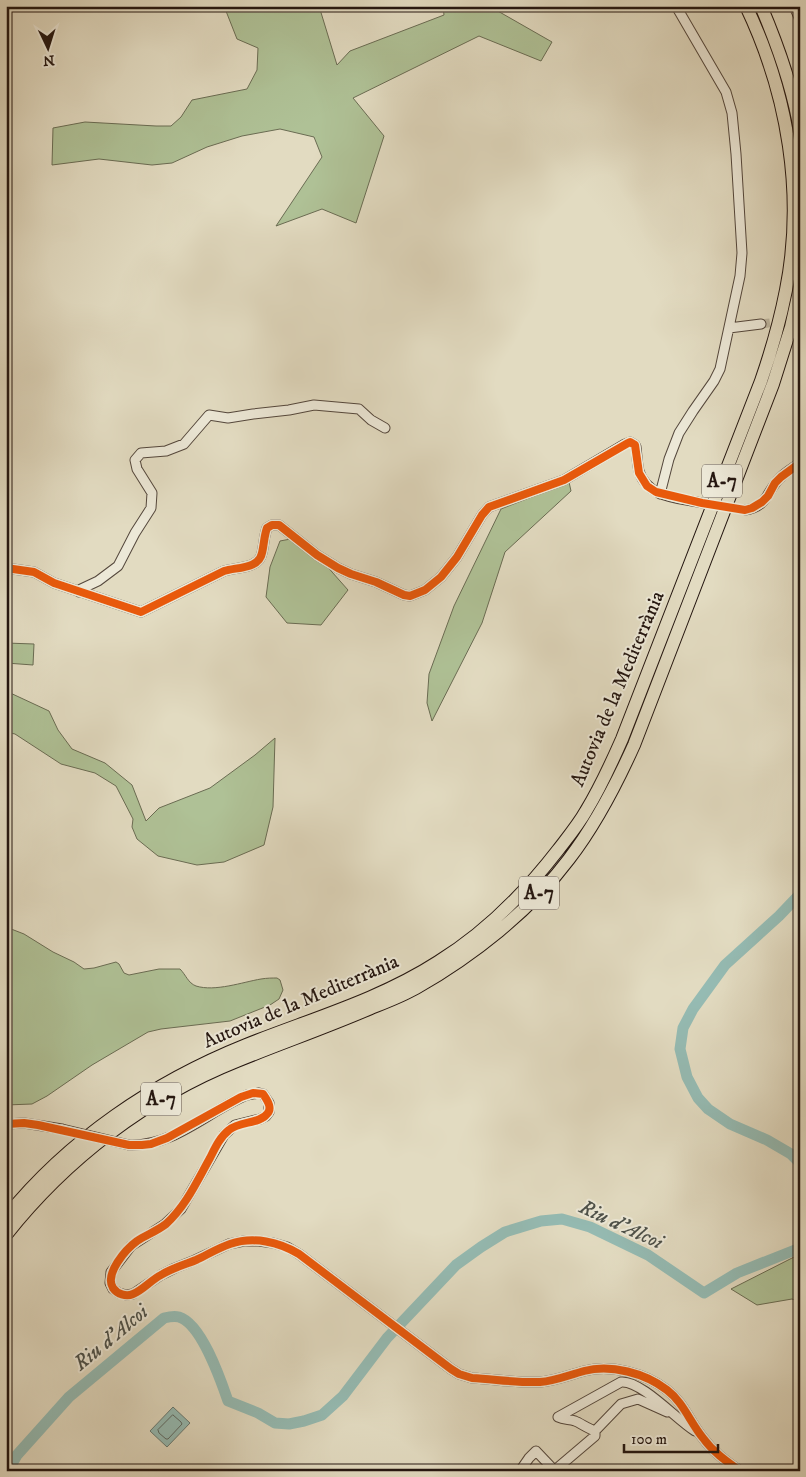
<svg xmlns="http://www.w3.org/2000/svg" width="806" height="1477" font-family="'IM FELL DW Pica',serif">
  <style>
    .green { fill: #afc196; stroke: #6a6c53 }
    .water { fill: #95bbb3; stroke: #687972 }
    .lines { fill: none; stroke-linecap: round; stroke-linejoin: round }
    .shore { stroke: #5c6862; stroke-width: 1 }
    .river { stroke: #95bbb3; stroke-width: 11 }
    .minor-tunnel { stroke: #bcb49e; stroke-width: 9; stroke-dasharray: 9 4.5; stroke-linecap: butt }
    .minor-casing { stroke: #54473c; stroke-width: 11 }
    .highway-casing { stroke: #241610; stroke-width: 14 }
    .minor { stroke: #ece8d7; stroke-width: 9 }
    .highway { stroke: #e2dbc1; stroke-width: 12 }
    .minor-bridge-casing { stroke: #54473c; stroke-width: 11; stroke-linecap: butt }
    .minor-bridge { stroke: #ece8d7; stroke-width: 9 }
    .cycleway-casing { stroke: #ece8d7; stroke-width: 11 }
    .cycleway { stroke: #e8590c; stroke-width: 8 }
    .labels { text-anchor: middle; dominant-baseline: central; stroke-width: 4; stroke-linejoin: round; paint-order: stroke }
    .shield { fill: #ece8d7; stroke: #60554c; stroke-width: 1 }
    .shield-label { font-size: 19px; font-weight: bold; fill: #241610 }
    .street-label { font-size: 20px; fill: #241610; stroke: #ece8d7 }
    .water-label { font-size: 21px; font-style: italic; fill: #4c5049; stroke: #ece8d7 }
  </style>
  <rect width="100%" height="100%" fill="#e2dbc1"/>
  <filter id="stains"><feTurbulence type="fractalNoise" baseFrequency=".004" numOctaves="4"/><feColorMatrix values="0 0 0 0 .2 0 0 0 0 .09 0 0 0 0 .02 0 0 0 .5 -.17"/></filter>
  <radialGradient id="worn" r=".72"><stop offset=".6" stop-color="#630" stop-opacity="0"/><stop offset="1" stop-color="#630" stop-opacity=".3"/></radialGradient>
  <path class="green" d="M224 6H319L337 65 350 51 444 15 443 6H493L496 10 552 42 541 61 479 36 353 98 384 136 356 223 322 209 276 226 322 157 314 137 280 129 242 136 207 147 172 163 152 165 99 159 52 165 53 128 85 122 156 126H171L181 117 192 100 247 89 257 70 258 48 237 39Z
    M569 482 571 491 505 552 482 623 432 721 427 703 429 674 454 606 501 509Z
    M301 537 348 590 321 625 287 623 266 597 270 567 280 541Z
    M6 643 34 644 33 665 6 663Z
    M6 691 49 711 58 730 72 749 105 763 132 785 146 821 159 808 210 788 255 755 275 738 273 807 264 845 224 862 197 865 158 856 137 839 132 827 133 819 116 786 95 773 61 764 15 734 6 732Z
    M6 927 24 934 53 952 74 962 84 969 94 968 116 962 119 964 124 973 129 975 159 969H180C186 975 188 983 196 986 215 992 243 982 261 979 267 978 272 978 277 978L280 980 283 990 279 999 270 1005 230 1021 161 1029 148 1032 92 1065 47 1096 32 1104 6 1105Z
    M800 1254V1302L792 1299 757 1305 731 1289Z"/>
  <path class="water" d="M173 1407 190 1423 167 1447 150 1431Z"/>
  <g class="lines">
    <path class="shore" d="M173 1415 181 1422 182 1424 168 1439H166L159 1433 158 1430Z"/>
    <path class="river" d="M800 894 779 916 725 965 693 1009 683 1028 680 1049 687 1077 698 1098 708 1109 730 1124 767 1140 791 1154 800 1163
      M8 1471 17 1455 69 1397 164 1318C168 1317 175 1316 179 1317 202 1324 221 1381 228 1401L258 1413 275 1423 289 1424 304 1421 322 1415 343 1396 387 1338 456 1265 481 1247 505 1232 541 1221 562 1219 590 1227 648 1255 704 1293 737 1273 800 1248"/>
    <path class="minor-tunnel" d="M761 324 800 319
      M720 506 745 510"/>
    <g class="minor-casing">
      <path id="minor" d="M794 6 800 20
        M729 328 761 324
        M660 494 669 459 679 433 693 411 714 381 720 369 740 276 742 253 736 154 732 113 726 92 676 6
        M745 510C768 507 767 490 780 478 786 472 793 468 800 463
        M6 568 34 572 54 583 141 612 224 571C237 567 259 569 262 553 264 545 264 536 267 528L272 525H279L317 555 338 568 351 574 376 582 404 595 410 596 425 590 441 577 457 557 482 515 489 507 564 480 625 444 630 442 635 445 636 447C637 455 637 463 639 471 647 498 679 498 702 503
        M79 592 81 589 98 581 118 566 135 533 151 508 152 493 137 469 135 460 141 453 166 451 184 444 209 415 228 418 253 414 289 410 314 405 359 409 371 420 385 428
        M6 1124 24 1123 62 1129
        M129 1145C174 1147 208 1111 247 1095L259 1093 263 1094 269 1103V1112L266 1116 260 1119 235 1125 224 1135 181 1209 165 1224 131 1246 111 1272 110 1283 113 1289 119 1293 126 1295 133 1294 161 1275 175 1268 195 1260 229 1244 244 1241H259L273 1243 287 1247 299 1254 451 1369 459 1374 472 1378C494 1379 517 1383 540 1382 555 1381 569 1375 584 1371 611 1364 645 1373 667 1390 683 1402 690 1422 703 1438 713 1452 726 1461 740 1471
        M558 1417 621 1382C641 1380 677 1420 695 1431
        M558 1417C564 1420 569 1419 575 1421 580 1423 589 1429 595 1431
        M555 1470 595 1436V1431L621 1404 638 1399 667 1412
        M520 1471 529 1458 536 1451 555 1471"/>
    </g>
    <g class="highway-casing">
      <path id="highway" d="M761 6C778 46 793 87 800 131
        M6 1217C69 1139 154 1082 246 1045 311 1019 379 1000 438 962 485 933 524 894 558 850 568 837 578 825 586 811 600 788 611 764 622 739L761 381C771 352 780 321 786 290 805 195 788 94 746 6
        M6 1235C66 1159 147 1097 237 1061 281 1043 327 1027 371 1008 386 1002 402 996 416 988 472 956 530 911 569 859 596 824 616 785 634 745L773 384 791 327 800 287"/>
    </g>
    <use href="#minor" class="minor"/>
    <use href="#highway" class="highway"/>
    <g class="minor-bridge-casing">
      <path id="minor-bridge" d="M62 1129 129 1145"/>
    </g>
    <use href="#minor-bridge" class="minor-bridge"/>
    <g class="cycleway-casing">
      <path id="cycleway" d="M6 568 34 572 54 583 141 612 224 571C237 567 259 569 262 553 264 545 264 536 267 528L272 525H279L317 555 338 568 351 574 376 582 404 595 410 596 425 590 441 577 457 557 482 515 489 507 564 480 628 443 630 442 635 445 639 473 647 486 656 492 702 503 745 510 752 508 762 502 768 496 775 483 781 477 800 463
        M6 1124 24 1123 38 1125 129 1145H142L151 1144 167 1138 241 1097 253 1093 263 1094C267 1100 273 1108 267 1114 259 1124 240 1121 229 1130 220 1137 215 1148 210 1158 197 1181 186 1206 166 1224 157 1231 146 1235 137 1241 126 1249 104 1274 113 1288 117 1294 126 1297 133 1294 143 1290 151 1280 161 1275 172 1268 184 1265 196 1260 207 1255 218 1248 230 1244 254 1236 279 1242 299 1254L451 1369 459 1374 472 1378C494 1379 517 1383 540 1382 555 1381 569 1375 584 1371 611 1364 645 1373 667 1390 683 1402 690 1422 703 1438 713 1452 726 1461 740 1471"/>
    </g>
    <use href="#cycleway" class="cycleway"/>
  </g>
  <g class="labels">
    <g class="shield">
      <rect x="702" y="464.5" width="40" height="33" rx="4"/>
      <rect x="519" y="876.5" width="40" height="33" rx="4"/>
      <rect x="141" y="1082.5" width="40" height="33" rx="4"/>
    </g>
    <g class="shield-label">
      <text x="722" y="481">A-7</text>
      <text x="539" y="893">A-7</text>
      <text x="161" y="1099">A-7</text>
    </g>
    <g class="street-label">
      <text transform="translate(618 689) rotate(-67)">Autovia de la Mediterrània</text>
      <text transform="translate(301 1002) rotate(-23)">Autovia de la Mediterrània</text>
    </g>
    <g class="water-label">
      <text transform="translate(621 1225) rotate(25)">Riu d'Alcoi</text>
      <text transform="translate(111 1338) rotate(-40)">Riu d'Alcoi</text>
    </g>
  </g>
  <rect width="806" height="1477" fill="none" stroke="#e2dbc1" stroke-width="25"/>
  <rect x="8" y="8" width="791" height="1462" fill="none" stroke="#241610" stroke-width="2.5"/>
  <rect x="12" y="12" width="781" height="1452" fill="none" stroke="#241610"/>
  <g transform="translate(48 48) rotate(176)" stroke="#ece8d7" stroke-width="4" paint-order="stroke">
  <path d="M0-4L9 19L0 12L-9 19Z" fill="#241610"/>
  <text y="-8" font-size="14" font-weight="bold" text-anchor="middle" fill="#241610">N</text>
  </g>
  <path d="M624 1444v8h94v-8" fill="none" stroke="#241610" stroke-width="2.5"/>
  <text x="631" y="1444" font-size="15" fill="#241610" stroke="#ece8d7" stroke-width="4" paint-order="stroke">100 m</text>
  <rect width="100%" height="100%" filter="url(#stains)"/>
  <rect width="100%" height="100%" fill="url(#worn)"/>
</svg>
